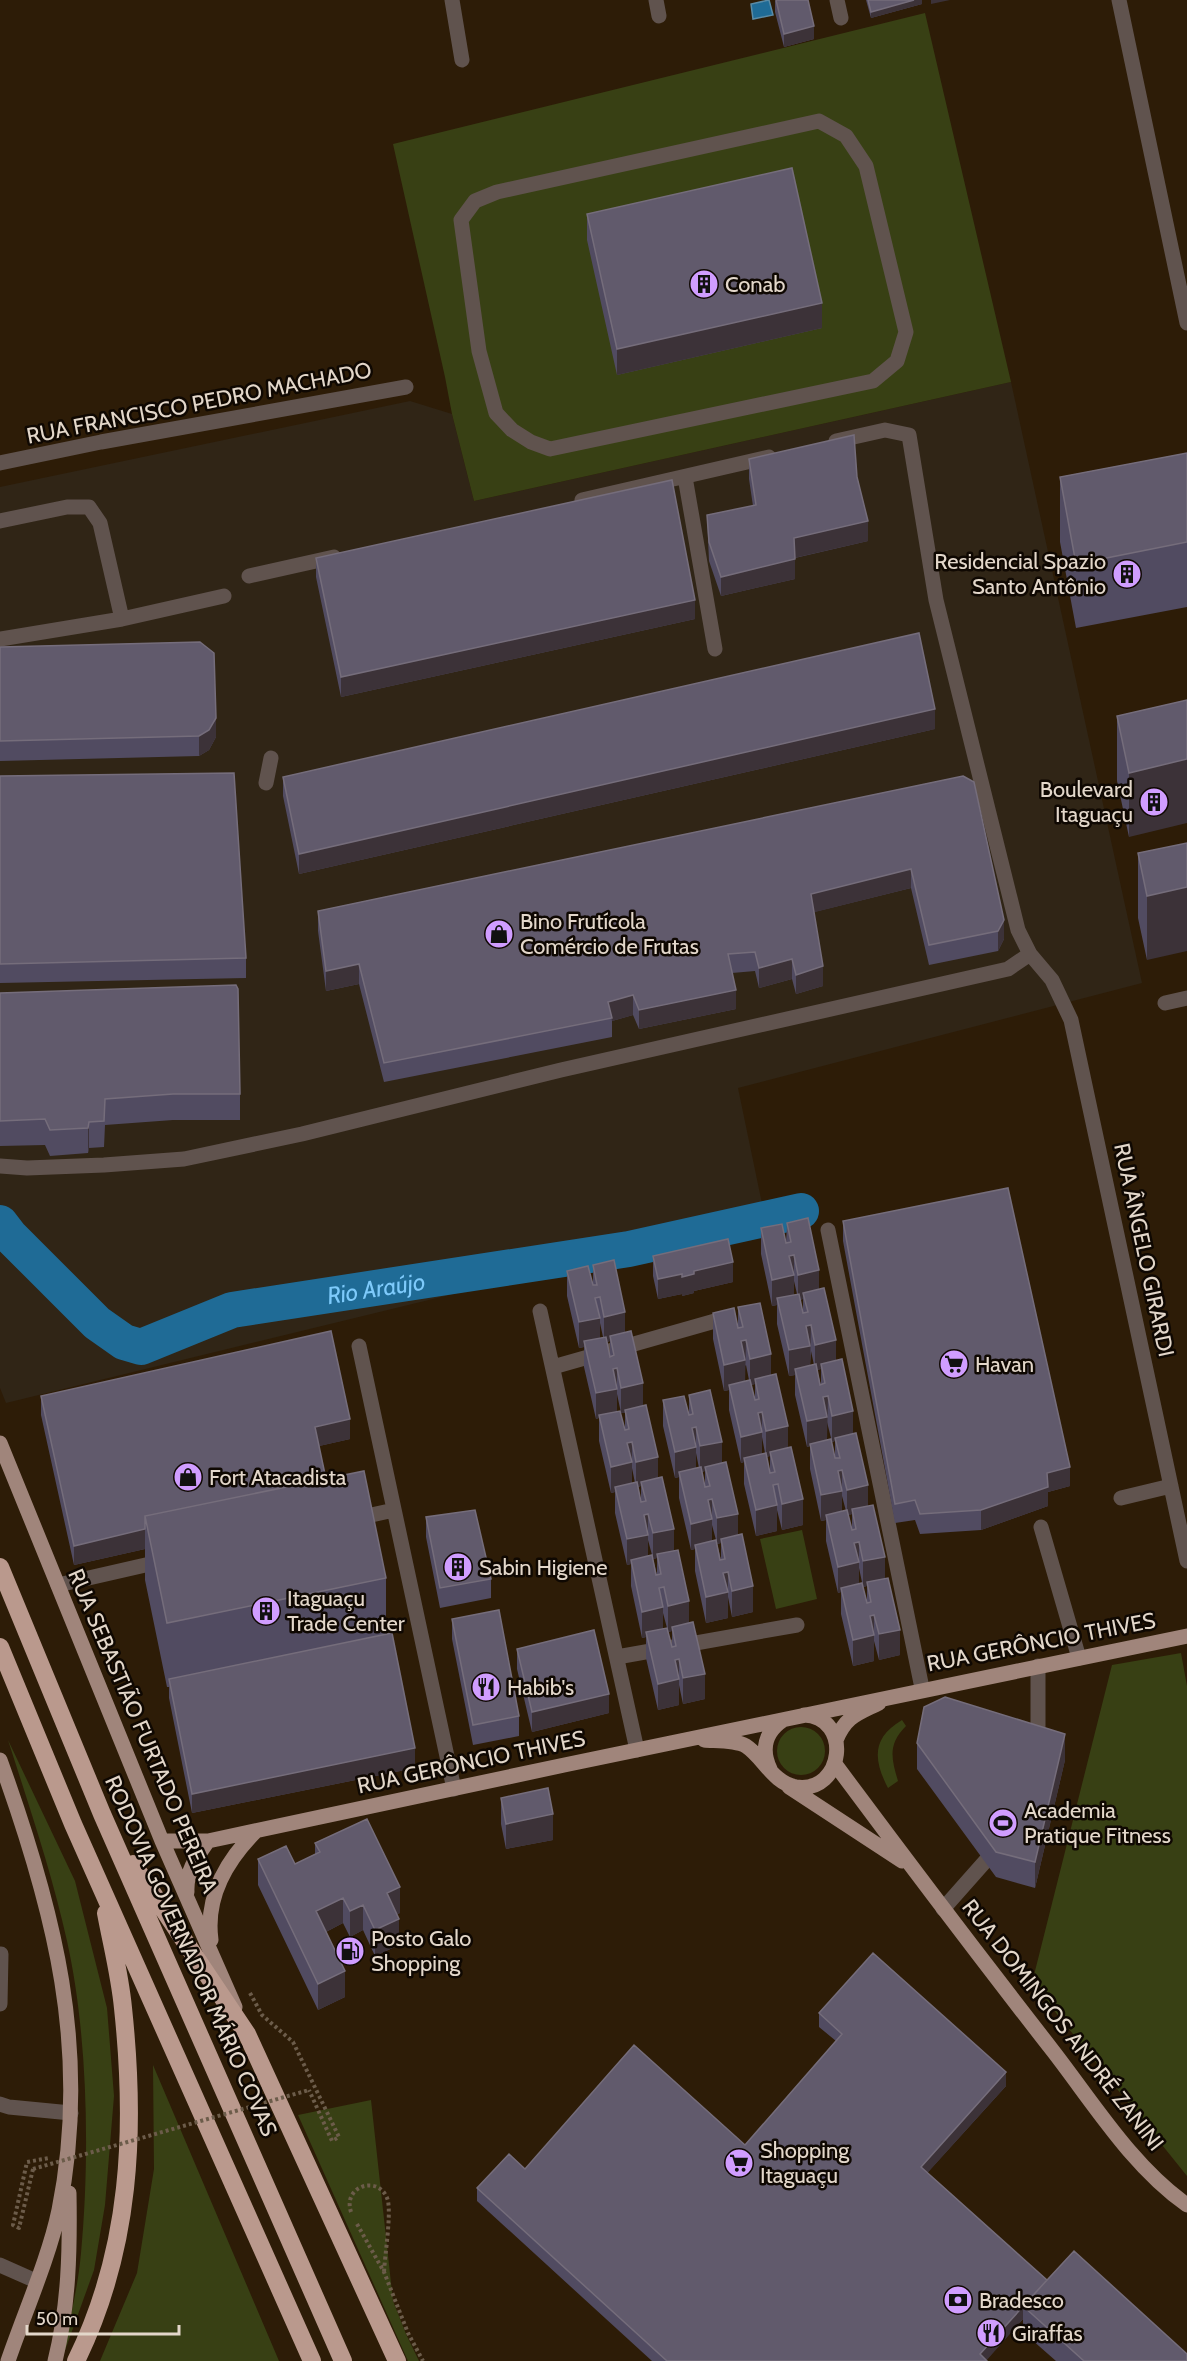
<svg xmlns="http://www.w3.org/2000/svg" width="1187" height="2361" font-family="Cabin,sans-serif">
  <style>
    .commercial { fill: #302516 }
    .green { fill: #384014 }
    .water { fill: #1f6b96; stroke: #5a8ba6; stroke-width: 1.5 }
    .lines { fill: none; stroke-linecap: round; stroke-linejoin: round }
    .river { stroke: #1f6b96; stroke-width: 36 }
    .path { stroke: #6c5c4a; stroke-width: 4; stroke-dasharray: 3 3; stroke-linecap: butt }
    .minor { stroke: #60534e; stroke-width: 15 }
    .major { stroke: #a0857b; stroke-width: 15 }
    .highway { stroke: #ba998d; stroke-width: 18 }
    .path-bridge { stroke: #6c5c4a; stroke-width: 4; stroke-dasharray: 3 3; stroke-linecap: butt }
    .wall { fill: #514b61; fill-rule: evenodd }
    .shaded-wall { fill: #3c3238 }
    .building { fill: #615a6c; stroke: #756d7b; stroke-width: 1.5 }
    .labels { text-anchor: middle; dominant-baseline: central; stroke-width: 5; stroke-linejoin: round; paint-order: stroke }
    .poi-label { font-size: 22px; fill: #e3d7ca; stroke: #0f0802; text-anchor: start }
    .street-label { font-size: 22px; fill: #e3d7ca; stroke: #0f0802 }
    .water-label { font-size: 24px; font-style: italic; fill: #7ecafb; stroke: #0f0802 }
  </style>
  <rect width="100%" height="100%" fill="#2d1c07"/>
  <path class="commercial" d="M1011 382 1142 983 738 1088 765 1218 6 1403 0 1388V487L410 401 452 414 474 501Z"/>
  <path class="green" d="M925 13 1011 382 474 501 452 414 445 377 393 144Z
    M802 1530 817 1599 776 1609 760 1539Z
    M1181 1653 1187 1686V2176L1032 1983 1112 1665Z
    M902 1720 906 1726C888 1744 891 1758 898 1781L888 1788C873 1759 872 1738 902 1720Z
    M777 1751a24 24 0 1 1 48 0a24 24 0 1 1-48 0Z
    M8 1740 75 1881 107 2008 114 2096 105 2205 94 2270 63 2356C69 2322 78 2288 81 2253 90 2157 88 2035 67 1941 52 1873 29 1806 8 1740Z
    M153 2065 279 2361H100L137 2273 154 2169Z
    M371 2100 393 2301 406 2334 419 2361H408L298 2115Z"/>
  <path class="water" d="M769 0 773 15 753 19 751 4Z"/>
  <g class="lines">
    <path class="river" id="s1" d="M0 1223 10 1236 97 1323 124 1342 141 1347 232 1310 629 1249 801 1211"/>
    <path class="path" d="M250 1993 262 2015 293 2042 339 2137 332 2141 309 2090
      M33 2169 19 2228 13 2225 27 2162 49 2158
      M351 2212C342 2185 381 2174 388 2201 391 2217 385 2254 384 2272
      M357 2224 384 2272 408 2333 423 2361"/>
    <path class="minor" d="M452 0 462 60
      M656 0 659 16
      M837 0 841 18
      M1119 0 1187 323
      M819 121 846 136 866 166 906 332 897 361 873 381 550 449 531 442 512 430 496 413 479 351 461 220 475 201 497 192Z
      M0 463 101 442 406 387
      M685 477 715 649
      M582 500 769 457
      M0 521 67 507H89L100 523 122 619
      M249 576 334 557
      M0 639 122 619 224 596
      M266 783 271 758
      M1030 954 1052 980 1071 1020 1187 1561
      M1165 1003 1187 998
      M0 1166 27 1168 104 1165 184 1159 302 1134 561 1070 1008 969 1030 954 1018 930 936 600 909 435 885 430 836 441
      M828 1230 922 1688
      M540 1311 637 1750
      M359 1346 454 1789
      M553 1367 722 1319
      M1121 1498 1171 1486
      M353 1519 394 1510
      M1041 1527 1079 1658
      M58 1585 163 1561
      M617 1657 797 1625
      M1034 1745 1038 1726V1666
      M943 1909 997 1848
      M0 2004 1 1954
      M0 2104 9 2107 71 2113
      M0 2265 36 2281"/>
    <path class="major" d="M0 1443 162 1841 235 2007
      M704 1740C716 1741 736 1740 746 1746 764 1758 773 1783 796 1787 844 1794 853 1717 804 1715
      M836 1740C846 1716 857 1714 879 1703
      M0 1760C54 1909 91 2051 59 2210 49 2258 24 2314 8 2361
      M835 1764C907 1861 979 1956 1053 2051 1094 2104 1132 2166 1187 2205
      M770 1769C761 1750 765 1732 783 1720
      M789 1787 902 1861
      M162 1841H208C534 1771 860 1702 1187 1636
      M187 1892C186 1871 196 1858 208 1841
      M211 1940C205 1896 227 1860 256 1831
      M55 2361C69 2305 70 2250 69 2193"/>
    <path class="highway" d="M0 1567 102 1814 343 2361
      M0 1647 73 1824 312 2361
      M133 1864 247 2034 397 2361
      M76 2361C131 2249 136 2130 123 2008 120 1976 112 1945 106 1913"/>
    <path class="path-bridge" d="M33 2169 309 2090"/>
  </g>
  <path class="wall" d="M775 0 814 39 784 47 775 12Z
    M866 0H922V4L871 18Z
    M587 214 822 328 617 375 587 240Z
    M1187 453V607L1076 628 1060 542V477Z
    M749 459 857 477 868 541 795 558V579L721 596 709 561 707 515 753 506 749 479Z
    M316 558 695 619 341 697 316 577Z
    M0 647 216 737 209 750 199 756 0 761Z
    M1187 700 1129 837 1117 781V716Z
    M935 729 299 874 283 796V777Z
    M0 776 246 958V978L0 983Z
    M963 776 1004 939 998 951 929 965 911 888 814 912 823 986 796 994 792 979 759 988 755 971 732 973 736 1009 639 1029 633 1015 612 1021V1037L384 1082 359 984 326 991 318 931V911Z
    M1187 843 1147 960 1138 918V853Z
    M0 993 240 1094V1120H173L105 1125 104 1147 89 1148 88 1153 50 1156 45 1145 0 1146Z
    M843 1221 1070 1486 1048 1492V1506L981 1530 920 1534 915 1520 895 1523 843 1241Z
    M787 1223 819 1289 853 1434 868 1506 885 1578 900 1655 879 1660 874 1641V1661L853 1666 841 1614V1592L838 1593 826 1541V1520L821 1521 810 1469V1446L807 1447 795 1395V1375L789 1376 777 1324V1305L772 1306 761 1254V1228L786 1243ZM794 1281 797 1294 794 1295ZM803 1299V1313L800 1300ZM811 1351 814 1365 810 1366ZM821 1369V1385L817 1370ZM827 1422 832 1442 835 1441V1458L827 1439ZM842 1496 846 1511H842ZM852 1514V1530L848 1515ZM859 1568 863 1587 867 1586V1603L859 1584Z
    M653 1256 733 1282 694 1291V1293L682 1296V1294L658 1299 653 1276Z
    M593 1265 625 1332 643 1406 689 1623 705 1699 683 1704 679 1685V1705L658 1710 646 1658V1637L642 1638 631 1586V1564L627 1565 615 1513V1492L611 1493 599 1441V1418L596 1419 584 1367V1347L579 1348 567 1296V1271L593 1285ZM600 1323 603 1337 600 1338ZM610 1341V1357L607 1342ZM617 1394 621 1413H625V1430L617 1411ZM632 1468 635 1483 632 1484ZM641 1486V1502L638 1487ZM648 1540 652 1555 648 1556ZM657 1558V1575L653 1559ZM663 1613 667 1628H663ZM672 1631V1647L668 1632Z
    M738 1307 771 1376 788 1448 803 1525 782 1530 777 1510V1531L756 1536 744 1484V1462L741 1463 729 1410V1390L724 1391 713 1339V1313L738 1328ZM746 1365 749 1380 745 1381V1366ZM755 1384V1400L751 1385ZM762 1437 765 1453 762 1454ZM770 1456V1473L766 1457Z
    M689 1395 722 1463 738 1535 753 1612 732 1617 728 1597V1618L706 1623 695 1571V1549L691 1550 679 1498V1477L675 1478 663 1426V1400L689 1415ZM696 1453 699 1468H696ZM705 1471V1487L702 1472ZM712 1525 716 1540 712 1541ZM721 1543V1560L717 1544Z
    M41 1396 350 1439 319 1446 326 1479 386 1578V1634L415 1768 192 1813 169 1698V1687H167L145 1580V1549L74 1565 41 1415Z
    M426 1517 491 1579V1598L440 1608 426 1537Z
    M452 1619 519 1716V1736L473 1745 452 1639Z
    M517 1649 609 1713 532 1732 517 1669Z
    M917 1743 1065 1760 1035 1888 996 1877 917 1769Z
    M501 1798 553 1840 506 1849 501 1824Z
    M315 1843 400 1913 397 1914 399 1945 375 1956 363 1930 350 1937 343 1923 326 1932 345 1997 318 2010 258 1885V1859L295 1864 315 1854Z
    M819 2013 1006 2086 927 2173 1047 2280 1187 2361H1056L1023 2332V2319L986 2360 987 2361H652L477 2201V2188L525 2169 745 2145 836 2041 819 2027Z"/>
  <path class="shaded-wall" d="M914 0H922V4L871 18V12Z
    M931 0H950L931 4Z
    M814 26V39L784 47V34Z
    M822 303V328L617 375V349Z
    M868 521V541L794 558V538Z
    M795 559V579L721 596V577Z
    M695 600V619L341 697V677Z
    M935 709V729L299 874V854Z
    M216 718V737L209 750 199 756V736Z
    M1187 759V823L1129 837V773Z
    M911 869V888L811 913V894Z
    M1187 887V951L1147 960V896Z
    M1004 920V939L998 951V931Z
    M792 959V979L759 988V968Z
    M359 964V984L326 991V971Z
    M823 966V986L796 994V975Z
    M736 990V1009L639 1029V1010Z
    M633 995V1015L612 1021 608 1002Z
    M89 1122V1148L88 1153V1128Z
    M794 1255V1301L777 1298V1305L772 1306V1280L789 1256Z
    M733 1262V1282L694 1291V1293L682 1296V1277L694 1271Z
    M819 1270V1296L803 1293V1299L798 1300V1275Z
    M682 1274V1294L658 1299V1279Z
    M625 1312V1338L610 1336V1341L604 1343V1317Z
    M600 1318V1343L584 1341V1347L579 1348V1322Z
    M811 1325 810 1371 795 1369V1375L789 1376V1350L806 1326Z
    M746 1340 745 1386 729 1385V1390L724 1391V1365L741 1341Z
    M836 1340V1366L821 1364V1369L815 1370V1345Z
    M771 1354V1380L755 1379V1384L750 1385V1359Z
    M617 1368V1414L599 1415V1418L596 1419V1393L613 1369Z
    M643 1383V1409L625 1410V1413H621V1388Z
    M828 1396 827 1442 810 1444V1446L807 1447V1421L823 1397Z
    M853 1411V1436L835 1438V1441L832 1442V1416Z
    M762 1412V1458H744V1462L741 1463V1437L758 1413Z
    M350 1419V1439L315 1447V1427Z
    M788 1426V1452H770V1456L766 1457V1431Z
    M696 1427V1473L679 1472V1477L675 1478V1452L692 1428Z
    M632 1442V1488L615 1487V1492L611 1493V1467L627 1443Z
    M722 1442V1468L705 1467V1471L700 1472V1446Z
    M658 1457V1483L641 1482V1486L636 1487V1462Z
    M1070 1467V1486L1048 1492V1506L981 1530V1510L1047 1473Z
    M842 1470V1516L826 1515V1520L821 1521V1495L838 1471Z
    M868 1485V1511L852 1509V1514L847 1516V1490Z
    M712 1499V1545H695V1549L691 1550V1524L708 1500Z
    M803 1499V1525L782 1530V1504Z
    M777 1505V1531L756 1536V1510Z
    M648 1514V1560H631V1564L627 1565V1539L644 1515Z
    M738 1514V1539H721V1543L717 1544V1518Z
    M145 1529V1549L74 1565V1546Z
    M674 1529V1555L657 1554V1558L653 1559V1533Z
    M859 1542V1588H841V1592L838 1593V1567L854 1543Z
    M885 1557V1583L867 1582V1586L863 1587V1561Z
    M728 1572V1618L706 1623V1597L723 1573Z
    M753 1586V1612L732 1617V1591Z
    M689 1601V1627H672V1631L668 1632V1606Z
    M663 1607V1633L646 1632V1637L642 1638V1612Z
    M874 1615V1661L853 1666V1640L870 1616Z
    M900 1630V1655L879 1660V1634Z
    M679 1659V1705L658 1710V1684L675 1660Z
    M705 1674V1699L683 1704V1678Z
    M609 1694V1713L532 1732V1712Z
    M1065 1734V1760L1035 1888V1862Z
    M415 1748V1768L192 1813V1794Z
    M553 1814V1840L506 1849V1824Z
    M400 1887V1913L387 1919V1893Z
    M343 1898V1923L316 1937V1911Z
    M363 1905V1930L350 1937V1911Z
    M399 1919V1945L375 1956V1930Z
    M345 1971V1997L318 2010V1984Z
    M1006 2072V2086L921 2180V2167Z
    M1023 2306V2319L986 2361 980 2354Z"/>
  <path class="building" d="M776 0H808L814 26 784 34Z
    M868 0H914L871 12Z
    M792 168 822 303 617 349 587 214Z
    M854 435 857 477 868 521 794 538 795 559 721 577 709 542 707 515 756 505 749 459Z
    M1187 453V542L1076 564 1060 477Z
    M672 480 695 600 341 677 316 558Z
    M919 633 935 709 299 854 283 777Z
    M200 642 214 653 216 718 209 730 199 736 0 741V647Z
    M1187 700V759L1129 773 1117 716Z
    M234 773 246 958 0 964V776Z
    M963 776 974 782 1004 920 998 931 929 945 911 869 811 894 823 966 796 975 792 959 759 968 755 952 728 954 736 990 639 1010 633 995 608 1002 612 1018 384 1063 359 964 326 971 318 911Z
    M1187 843V887L1147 896 1138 853Z
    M236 985 238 989 240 1094H173L105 1099 104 1121 89 1122 88 1128 50 1130 45 1119 0 1121V993Z
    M1008 1188 1070 1467 1047 1473 1048 1487 981 1510 920 1514 915 1500 895 1504 843 1221Z
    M808 1218 819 1270 798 1275 794 1255 789 1256 794 1275 772 1280 761 1228 782 1224 786 1243 791 1242 787 1223Z
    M728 1239 733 1262 694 1271V1274L682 1277V1274L658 1279 653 1256Z
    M614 1260 625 1312 604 1317 600 1297 595 1298 600 1318 579 1322 567 1271 588 1266 593 1285H597L593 1265Z
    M824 1288 836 1340 815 1345 811 1325 806 1326 810 1346 789 1350 777 1298 799 1294 803 1313 808 1312 803 1293Z
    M760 1303 771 1354 750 1359 746 1340 741 1341 745 1360 724 1365 713 1313 734 1308 738 1328 743 1327 738 1307Z
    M331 1331 350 1419 315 1427 326 1479 145 1516V1529L74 1546 41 1396Z
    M631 1331 643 1383 621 1388 617 1368 613 1369 617 1389 596 1393 584 1341 606 1337 610 1357 614 1355 610 1336Z
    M842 1359 853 1411 832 1416 828 1396 823 1397 827 1417 807 1421 795 1369 816 1364 820 1385 825 1383 821 1364Z
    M776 1374 788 1426 766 1431 762 1412 758 1413 762 1432 741 1437 729 1385 750 1380 755 1400 759 1399 755 1379Z
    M710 1390 722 1442 700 1446 696 1427 692 1428 696 1447 675 1452 663 1400 684 1396 689 1415 693 1414 689 1395Z
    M646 1405 658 1457 636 1462 632 1442 627 1443 632 1462 611 1467 599 1415 620 1411 625 1430 629 1429 625 1410Z
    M856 1433 868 1485 847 1490 842 1470 838 1471 842 1491 821 1495 810 1444 831 1439 835 1458H840L835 1438Z
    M791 1447 803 1499 782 1504 778 1484 773 1485 777 1505 756 1510 744 1458 766 1453 770 1473 775 1472 770 1452Z
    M726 1462 738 1514 717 1518 712 1499 708 1500 712 1519 691 1524 679 1472 701 1467 705 1487 710 1486 705 1467Z
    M364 1471 386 1578 167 1623 145 1516Z
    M662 1477 674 1529 653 1533 648 1514 644 1515 648 1535 627 1539 615 1487 637 1482 641 1502 646 1501 641 1482Z
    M873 1505 885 1557 863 1561 859 1542 854 1543 859 1562 838 1567 826 1515 847 1510 852 1530 856 1529 852 1509Z
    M475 1510 491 1579 440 1588 426 1517Z
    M742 1534 753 1586 732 1591 728 1572 723 1573 728 1592 706 1597 695 1545 716 1540 720 1560 725 1559 721 1539Z
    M678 1550 689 1601 668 1606 664 1587 659 1588 663 1607 642 1612 631 1560 652 1555 656 1575 661 1574 657 1554Z
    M888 1578 900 1630 879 1634 874 1615 870 1616 874 1635 853 1640 841 1588 862 1583 867 1603 871 1602 867 1582Z
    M499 1610 519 1716 473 1725 452 1619Z
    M693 1622 705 1674 683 1678 679 1659 675 1660 679 1679 658 1684 646 1632 667 1628 672 1647 676 1646 672 1627Z
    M594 1630 609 1694 532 1712 517 1649Z
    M392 1633 415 1748 192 1794 169 1679Z
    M945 1697 1065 1734 1035 1862 996 1852 917 1743 924 1707Z
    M548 1788 553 1814 506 1824 501 1798Z
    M367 1819 400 1887 387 1893 399 1919 375 1930 363 1905 350 1911 343 1898 316 1911 345 1971 318 1984 258 1859 286 1846 295 1864 320 1852 315 1843Z
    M873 1953 1006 2072 921 2167 1047 2280 980 2354 987 2361H667L477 2188 509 2154 525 2169 634 2045 745 2145 842 2034 819 2013Z
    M1074 2251 1187 2354V2361H1084L1023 2306Z"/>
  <defs>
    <g id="building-disc" transform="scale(1.5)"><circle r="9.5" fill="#d09dff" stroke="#0f0802"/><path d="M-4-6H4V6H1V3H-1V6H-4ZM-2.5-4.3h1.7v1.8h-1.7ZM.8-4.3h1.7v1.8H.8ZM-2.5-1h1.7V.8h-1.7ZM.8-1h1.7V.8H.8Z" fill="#111"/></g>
    <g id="shop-disc" transform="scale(1.5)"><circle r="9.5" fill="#d09dff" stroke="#0f0802"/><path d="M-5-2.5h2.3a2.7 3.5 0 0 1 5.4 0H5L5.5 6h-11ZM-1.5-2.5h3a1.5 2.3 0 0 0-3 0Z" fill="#111"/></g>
    <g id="supermarket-disc" transform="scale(1.5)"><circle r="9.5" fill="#d09dff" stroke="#0f0802"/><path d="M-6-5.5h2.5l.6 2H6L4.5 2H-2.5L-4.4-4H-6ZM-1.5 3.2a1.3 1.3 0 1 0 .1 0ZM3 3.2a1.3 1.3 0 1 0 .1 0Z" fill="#111"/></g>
    <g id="restaurant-disc" transform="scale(1.5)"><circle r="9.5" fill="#d09dff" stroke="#0f0802"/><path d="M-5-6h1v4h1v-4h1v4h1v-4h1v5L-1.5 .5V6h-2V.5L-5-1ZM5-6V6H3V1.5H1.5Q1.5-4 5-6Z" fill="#111"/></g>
    <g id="stadium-disc" transform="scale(1.5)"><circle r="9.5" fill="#d09dff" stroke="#0f0802"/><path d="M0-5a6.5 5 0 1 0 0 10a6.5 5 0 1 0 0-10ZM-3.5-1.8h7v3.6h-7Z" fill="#111"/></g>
    <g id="fuel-disc" transform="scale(1.5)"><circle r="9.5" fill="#d09dff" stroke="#0f0802"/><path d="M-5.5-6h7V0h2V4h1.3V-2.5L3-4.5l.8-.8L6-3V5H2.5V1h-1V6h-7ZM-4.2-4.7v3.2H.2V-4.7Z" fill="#111"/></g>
    <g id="bank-disc" transform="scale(1.5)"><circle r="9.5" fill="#d09dff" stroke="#0f0802"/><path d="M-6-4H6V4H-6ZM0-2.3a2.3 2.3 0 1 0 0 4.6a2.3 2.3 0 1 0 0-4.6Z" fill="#111"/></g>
  </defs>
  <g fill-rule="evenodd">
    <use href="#building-disc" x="704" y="284"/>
    <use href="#building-disc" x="1127" y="574"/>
    <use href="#building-disc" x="1154" y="802"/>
    <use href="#shop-disc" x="499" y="934"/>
    <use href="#supermarket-disc" x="954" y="1364"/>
    <use href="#shop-disc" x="188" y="1477"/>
    <use href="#building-disc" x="458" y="1567"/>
    <use href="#building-disc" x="266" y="1611"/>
    <use href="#restaurant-disc" x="486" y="1687"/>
    <use href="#stadium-disc" x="1003" y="1823"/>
    <use href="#fuel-disc" x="350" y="1951"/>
    <use href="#supermarket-disc" x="739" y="2163"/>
    <use href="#bank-disc" x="958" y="2300"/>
    <use href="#restaurant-disc" x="991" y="2333"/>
  </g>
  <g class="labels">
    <g class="poi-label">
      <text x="725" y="284">Conab</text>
      <text x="1106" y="561" text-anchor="end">Residencial Spazio<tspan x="1106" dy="25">Santo Antônio</tspan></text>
      <text x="1133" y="789" text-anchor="end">Boulevard<tspan x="1133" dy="25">Itaguaçu</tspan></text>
      <text x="520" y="921">Bino Frutícola<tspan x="520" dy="25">Comércio de Frutas</tspan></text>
      <text x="975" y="1364">Havan</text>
      <text x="209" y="1477">Fort Atacadista</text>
      <text x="479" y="1567">Sabin Higiene</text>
      <text x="287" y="1598">Itaguaçu<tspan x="287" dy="25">Trade Center</tspan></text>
      <text x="507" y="1687">Habib's</text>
      <text x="1024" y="1810">Academia<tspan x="1024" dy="25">Pratique Fitness</tspan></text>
      <text x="371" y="1938">Posto Galo<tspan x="371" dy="25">Shopping</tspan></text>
      <text x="760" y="2150">Shopping<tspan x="760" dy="25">Itaguaçu</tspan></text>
      <text x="979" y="2300">Bradesco</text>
      <text x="1012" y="2333">Giraffas</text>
    </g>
    <g class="street-label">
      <text transform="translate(199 403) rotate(-11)">RUA FRANCISCO PEDRO MACHADO</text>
      <text transform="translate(1144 1250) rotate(78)">RUA ÂNGELO GIRARDI</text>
      <text transform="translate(1041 1642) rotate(-11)">RUA GERÔNCIO THIVES</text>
      <text transform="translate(143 1731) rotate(67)">RUA SEBASTIÃO FURTADO PEREIRA</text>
      <text transform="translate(471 1762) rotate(-12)">RUA GERÔNCIO THIVES</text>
      <text transform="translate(191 1956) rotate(66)">RODOVIA GOVERNADOR MÁRIO COVAS</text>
      <text transform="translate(1063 2025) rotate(52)">RUA DOMINGOS ANDRÉ ZANINI</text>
    </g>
    <g class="water-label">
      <text stroke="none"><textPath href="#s1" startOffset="434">Rio Araújo</textPath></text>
    </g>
  </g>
  <path d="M27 2325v9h152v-9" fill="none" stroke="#e3d7ca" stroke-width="3"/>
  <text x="36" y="2325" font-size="18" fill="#e3d7ca" stroke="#0f0802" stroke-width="4.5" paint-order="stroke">50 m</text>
</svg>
